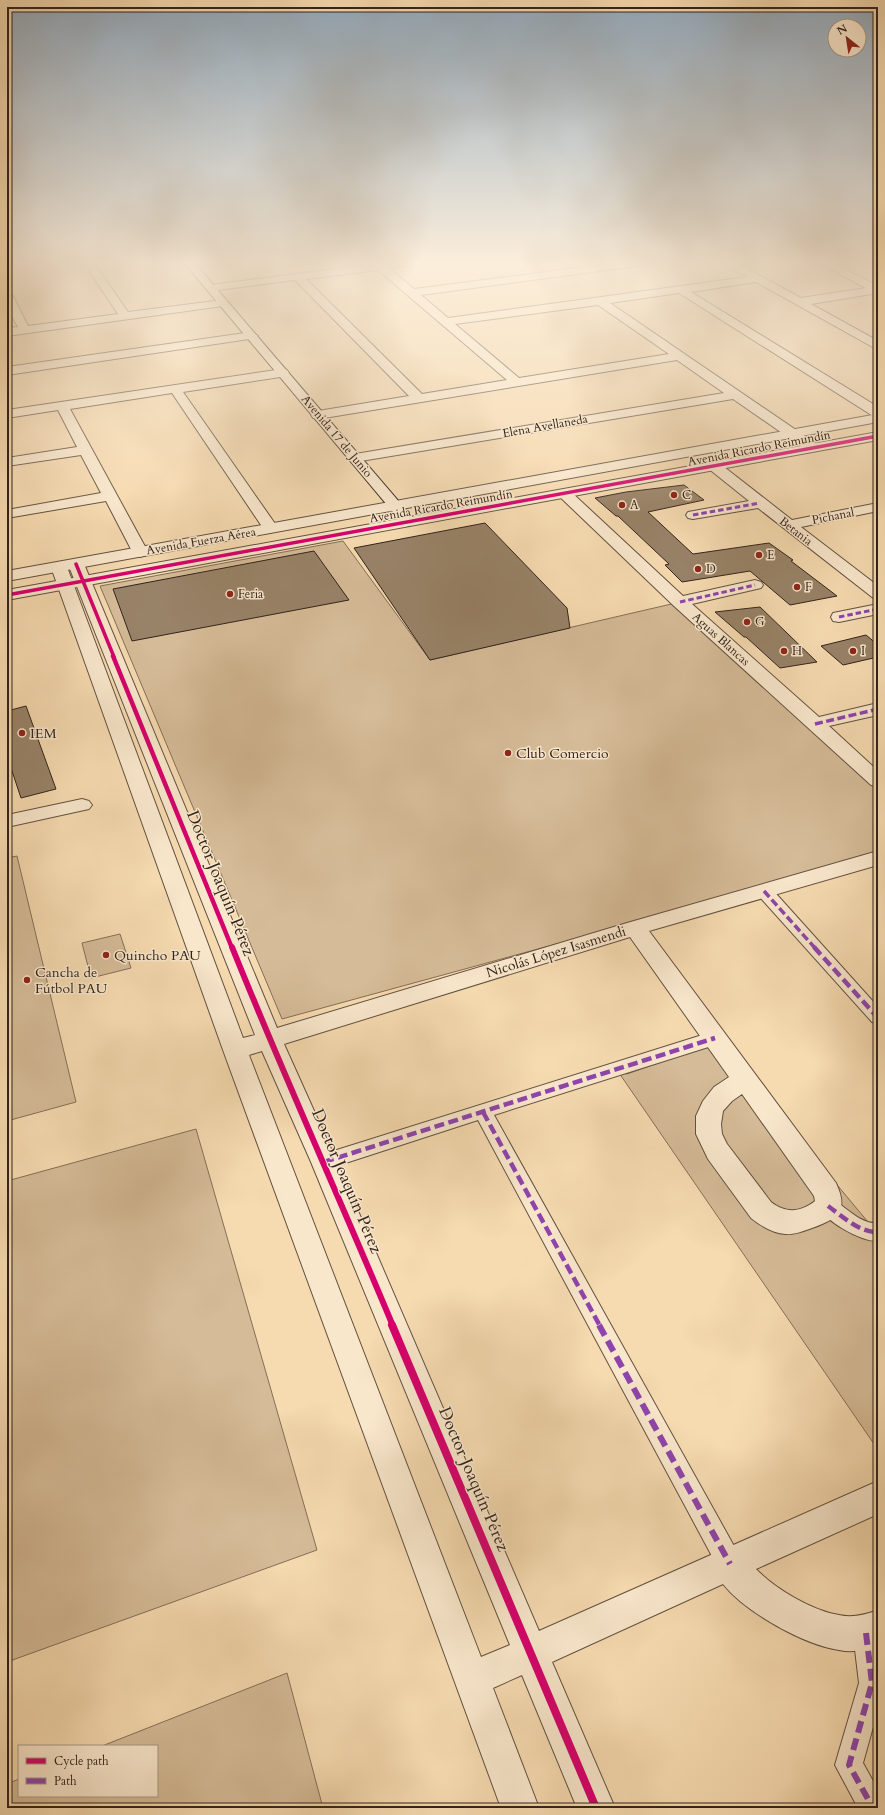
<svg xmlns="http://www.w3.org/2000/svg" width="885" height="1815" font-family="Cardo,serif">
  <style>
    .green { fill: #d5bb97; stroke: #846f59 }
    .building { fill: #988268; stroke: #32231b }
    .lines { fill: none; stroke-linecap: round; stroke-linejoin: round }
    .pedestrian-casing { stroke: #635140; stroke-width: 2 }
    .minor-casing { stroke: #635140; stroke-width: 2 }
    .tertiary-casing { stroke: #635140; stroke-width: 2 }
    .secondary-casing { stroke: #32231b; stroke-width: 2 }
    .pedestrian { fill: #f9e7cc; fill-rule: evenodd }
    .minor { fill: #f9e7cc; fill-rule: evenodd }
    .tertiary { fill: #f9e7cc; fill-rule: evenodd }
    .secondary { fill: #f9e7cc; fill-rule: evenodd }
    .quiet-far3 { stroke: #8e44ad; stroke-width: 3; stroke-dasharray: 5.5 3; stroke-linecap: butt }
    .quiet-far2 { stroke: #8e44ad; stroke-width: 3.5; stroke-dasharray: 8 3.5; stroke-linecap: butt }
    .quiet-far1 { stroke: #8e44ad; stroke-width: 4.5; stroke-dasharray: 10 4.5; stroke-linecap: butt }
    .quiet { stroke: #8e44ad; stroke-width: 6; stroke-dasharray: 12 6; stroke-linecap: butt }
    .cycleway-far3-casing { stroke: #f9e7cc; stroke-width: 5 }
    .cycleway-far2-casing { stroke: #f9e7cc; stroke-width: 7 }
    .cycleway-far1-casing { stroke: #f9e7cc; stroke-width: 8 }
    .cycleway-casing { stroke: #f9e7cc; stroke-width: 10 }
    .cycleway-far3 { stroke: #d6006c; stroke-width: 3.5 }
    .cycleway-far2 { stroke: #d6006c; stroke-width: 4.5 }
    .cycleway-far1 { stroke: #d6006c; stroke-width: 6 }
    .cycleway { stroke: #d6006c; stroke-width: 8 }
    .poi-dot { fill: #8f2418; stroke: #f9e7cc; stroke-width: 1.5 }
    .labels { text-anchor: middle; dominant-baseline: central; stroke-width: 3; stroke-linejoin: round; paint-order: stroke }
    .far-street-label { font-size: 12px; fill: #32231b; stroke: #f9e7cc }
    .far-poi-label { font-size: 12px; fill: #32231b; stroke: #f9e7cc; text-anchor: start }
    .poi-label { font-size: 14px; fill: #32231b; stroke: #f9e7cc; text-anchor: start }
    .street-label { font-size: 14px; fill: #32231b; stroke: #f9e7cc }
    .near-street-label { font-size: 17px; fill: #32231b; stroke: #f9e7cc }
  </style>
  <rect width="100%" height="100%" fill="#f6dab0"/>
  <filter id="stains"><feTurbulence type="fractalNoise" baseFrequency=".005" numOctaves="4"/><feColorMatrix values="0 0 0 0 .2 0 0 0 0 .09 0 0 0 0 .02 0 0 0 .5 -.17"/></filter>
  <radialGradient id="worn" r=".72"><stop offset=".6" stop-color="#630" stop-opacity="0"/><stop offset="1" stop-color="#630" stop-opacity=".3"/></radialGradient>
  <path class="green" d="M343 541 430 660 680 602 878 781V856L282 1019 100 586Z
    M17 856 76 1102 7 1121V858Z
    M120 934 131 968 91 978 82 943Z
    M718 1042 878 1234V1442L874 1444 617 1070 627 1074Z
    M196 1129 317 1550 7 1662V1181Z
    M287 1673 323 1808H7V1784L19 1779V1796H157V1746H102Z"/>
  <path class="building" d="M684 485 704 500 648 512 693 554 769 543 793 560 791 561 837 596 790 605 750 571 682 582 665 565 669 564 618 516H616L595 498 626 492Z
    M485 523 567 608 570 628 430 660 354 548Z
    M314 551 349 600 132 641 113 589Z
    M760 607 817 662 780 668 746 637H744L715 612Z
    M866 635 878 645V657L843 665 821 646Z
    M26 706 56 789 21 798 7 756V711Z"/>
  <g class="lines">
    <g class="pedestrian-casing">
      <path id="pedestrian" d="M764 886 770 887 878 1007V1024L872 1022 758 895 756 891 758 887Z
        M715 1031 721 1033 724 1038 721 1043 494 1115 739 1555 742 1564 739 1573 730 1576 721 1573 478 1120 324 1170 317 1168 314 1162 317 1156 324 1154Z
        M828 1198C845 1204 859 1225 878 1223V1241C861 1242 825 1221 818 1206L821 1200Z
        M866 1620 875 1624 878 1631V1709L863 1763 878 1790V1808H858L835 1765 859 1683 853 1633 857 1624Z"/>
    </g>
    <g class="minor-casing">
      <path id="minor" d="M82 260H92L128 312 223 300 229 303 223 306 7 336V328L18 327 7 307V293L13 296 28 326 118 314Z
        M185 260H210C205 265 192 265 185 263Z
        M368 260H379L383 263 409 260H435L434 262 430 263 389 268 414 289 639 260H664L659 263 421 295 448 318 747 277 720 262 719 260H731L801 298 866 288 813 260H825L878 286V293L811 304 878 341V350L756 282 691 292 878 407V417L873 416 679 293 610 303 818 445 820 448 818 451H808L733 399 355 462 350 461 348 458 350 455 355 454 724 393 677 360 318 419 313 418 311 415 313 412 318 411 409 396 295 280 211 291 206 288 211 285 372 264ZM378 270 507 380 422 394 306 279ZM598 305 669 354 519 378 455 324Z
        M252 332 258 336 256 338 7 375V367Z
        M283 369 287 370 289 373 287 376 183 392 278 528 275 531 270 533 265 531 172 393 70 409 148 552 146 555 140 557 134 555 106 501 7 518V510L101 493 81 455 7 466V458L77 447 58 410 7 418V410Z
        M714 462 719 463 792 520 878 503V511L801 527 878 586V599L872 597 758 508 693 519 688 518 686 515 688 512 749 501 709 469 707 466 709 463Z
        M565 490 570 491 683 596 755 580 761 582 763 585 761 588 692 604 819 717 878 703V715L829 726 878 771V787L871 785 674 606 560 497 558 494 560 491Z
        M76 559 82 561 84 564 277 1028 627 923 878 851V865L649 931 836 1183C849 1211 838 1219 812 1228 804 1231 794 1235 785 1234 772 1233 761 1226 751 1218L708 1159 696 1134V1116L703 1101 714 1087 729 1077 630 937 284 1044 337 1162 539 1631 878 1481V1514L756 1569C774 1588 812 1611 839 1615 852 1618 865 1615 878 1610V1645C866 1650 853 1653 839 1650 804 1645 745 1612 723 1584L552 1662 615 1808H577L522 1675 493 1688 539 1808H501L223 1050 51 567 53 564 59 562 65 564 67 567 243 1038 255 1035 68 564 70 561ZM262 1051 311 1162 510 1645 481 1657 249 1055ZM742 1094 814 1196 815 1201C800 1213 785 1213 771 1202L727 1144 722 1134 721 1124 723 1111 732 1101Z
        M878 604V614L839 622 833 621 831 617 833 613Z
        M82 799 89 801 92 805 89 809 7 827V815Z"/>
    </g>
    <g class="tertiary-casing">
      <path id="tertiary" d="M878 414V422L7 581V571Z
        M878 432V440L7 600V590Z"/>
    </g>
    <g class="secondary-casing">
      <path id="secondary" d="M182 260H192L413 518 416 521 413 524 408 526 403 524Z"/>
    </g>
    <use href="#pedestrian" class="pedestrian"/>
    <use href="#minor" class="minor"/>
    <use href="#tertiary" class="tertiary"/>
    <use href="#secondary" class="secondary"/>
    <path class="quiet-far3" d="M693 515 760 503
      M680 602 755 585
      M839 617 878 609"/>
    <path class="quiet-far2" d="M815 724 878 709
      M764 891 815 948"/>
    <path class="quiet-far1" d="M814 947 878 1018
      M483 1112 600 1326
      M324 1162 715 1038
      M828 1206C842 1216 860 1233 878 1232"/>
    <path class="quiet" d="M599 1325 730 1564
      M866 1633 872 1683 849 1765 873 1808"/>
    <g class="cycleway-far3-casing">
      <path id="cycleway-far3" d="M76 564 114 657
        M7 595 878 436"/>
    </g>
    <g class="cycleway-far2-casing">
      <path id="cycleway-far2" d="M113 656 232 948"/>
    </g>
    <g class="cycleway-far1-casing">
      <path id="cycleway-far1" d="M232 947C283 1074 340 1199 393 1326"/>
    </g>
    <g class="cycleway-casing">
      <path id="cycleway" d="M392 1325 596 1808"/>
    </g>
    <use href="#cycleway-far3" class="cycleway-far3"/>
    <use href="#cycleway-far2" class="cycleway-far2"/>
    <use href="#cycleway-far1" class="cycleway-far1"/>
    <use href="#cycleway" class="cycleway"/>
  </g>
  <linearGradient id="sky" x2="0" y2="1"><stop stop-color="#93aabd"/><stop offset="0.51" stop-color="#fbeedb"/><stop offset="1" stop-color="#fbeedb" stop-opacity="0"/></linearGradient>
  <rect width="885" height="514" fill="url(#sky)"/>
  <g class="poi-dot">
    <circle cx="674" cy="495" r="4"/>
    <circle cx="622" cy="505" r="4"/>
    <circle cx="759" cy="555" r="4"/>
    <circle cx="698" cy="569" r="4"/>
    <circle cx="797" cy="587" r="4"/>
    <circle cx="230" cy="594" r="4"/>
    <circle cx="747" cy="622" r="4"/>
    <circle cx="784" cy="651" r="4"/>
    <circle cx="853" cy="651" r="4"/>
    <circle cx="22" cy="733" r="4"/>
    <circle cx="508" cy="753" r="4"/>
    <circle cx="106" cy="955" r="4"/>
    <circle cx="27" cy="980" r="4"/>
  </g>
  <g class="labels">
    <g class="far-street-label">
      <text transform="translate(545 426) rotate(-10)">Elena Avellaneda</text>
      <text transform="translate(337 436) rotate(50)">Avenida 17 de Junio</text>
      <text transform="translate(759 448) rotate(-11)">Avenida Ricardo Reimundín</text>
      <text transform="translate(441 506) rotate(-10)">Avenida Ricardo Reimundín</text>
      <text transform="translate(833 516) rotate(-11)">Pichanal</text>
      <text transform="translate(796 531) rotate(38)">Betania</text>
      <text transform="translate(201 541) rotate(-10)">Avenida Fuerza Aérea</text>
      <text transform="translate(721 639) rotate(42)">Aguas Blancas</text>
    </g>
    <g class="far-poi-label">
      <text x="682" y="495">C</text>
      <text x="630" y="505">A</text>
      <text x="767" y="555">E</text>
      <text x="706" y="569">D</text>
      <text x="805" y="587">F</text>
      <text x="238" y="594">Feria</text>
      <text x="755" y="622">G</text>
      <text x="792" y="651">H</text>
      <text x="861" y="651">I</text>
    </g>
    <g class="poi-label">
      <text x="30" y="733">IEM</text>
      <text x="516" y="753">Club Comercio</text>
      <text x="114" y="955">Quincho PAU</text>
      <text x="35" y="972">Cancha de<tspan x="35" dy="16">Fútbol PAU</tspan></text>
    </g>
    <g class="street-label">
      <text transform="translate(556 952) rotate(-17)">Nicolás López Isasmendi</text>
    </g>
    <g class="near-street-label">
      <text transform="translate(221 883) rotate(68)">Doctor Joaquín Pérez</text>
      <text transform="translate(347 1181) rotate(67)">Doctor Joaquín Pérez</text>
      <text transform="translate(474 1479) rotate(67)">Doctor Joaquín Pérez</text>
    </g>
  </g>
  <rect width="885" height="1815" fill="none" stroke="#f6dab0" stroke-width="24"/>
  <rect x="8" y="8" width="869" height="1799" fill="none" stroke="#32231b" stroke-width="2"/>
  <rect x="12" y="12" width="861" height="1791" fill="none" stroke="#32231b"/>
  <rect x="18" y="1745" width="140" height="52" fill="#f9e7cc" stroke="#a99985"/>
  <rect x="26" y="1758" width="20" height="6" fill="#d6006c" stroke="#a99985"/>
  <text x="54" y="1765" font-size="12" fill="#32231b">Cycle path</text>
  <rect x="26" y="1778" width="20" height="6" fill="#8e44ad" stroke="#a99985"/>
  <text x="54" y="1785" font-size="12" fill="#32231b">Path</text>
  <g transform="translate(847 38) rotate(330)"><circle r="19" fill="#f9e7cc" stroke="#a99985"/>
  <path d="M0-3L7 15L0 10L-7 15Z" fill="#8f2418"/>
  <text y="-6" font-size="11" font-weight="bold" text-anchor="middle" fill="#32231b">N</text>
  </g>
  <rect width="100%" height="100%" filter="url(#stains)"/>
  <rect width="100%" height="100%" fill="url(#worn)"/>
</svg>
